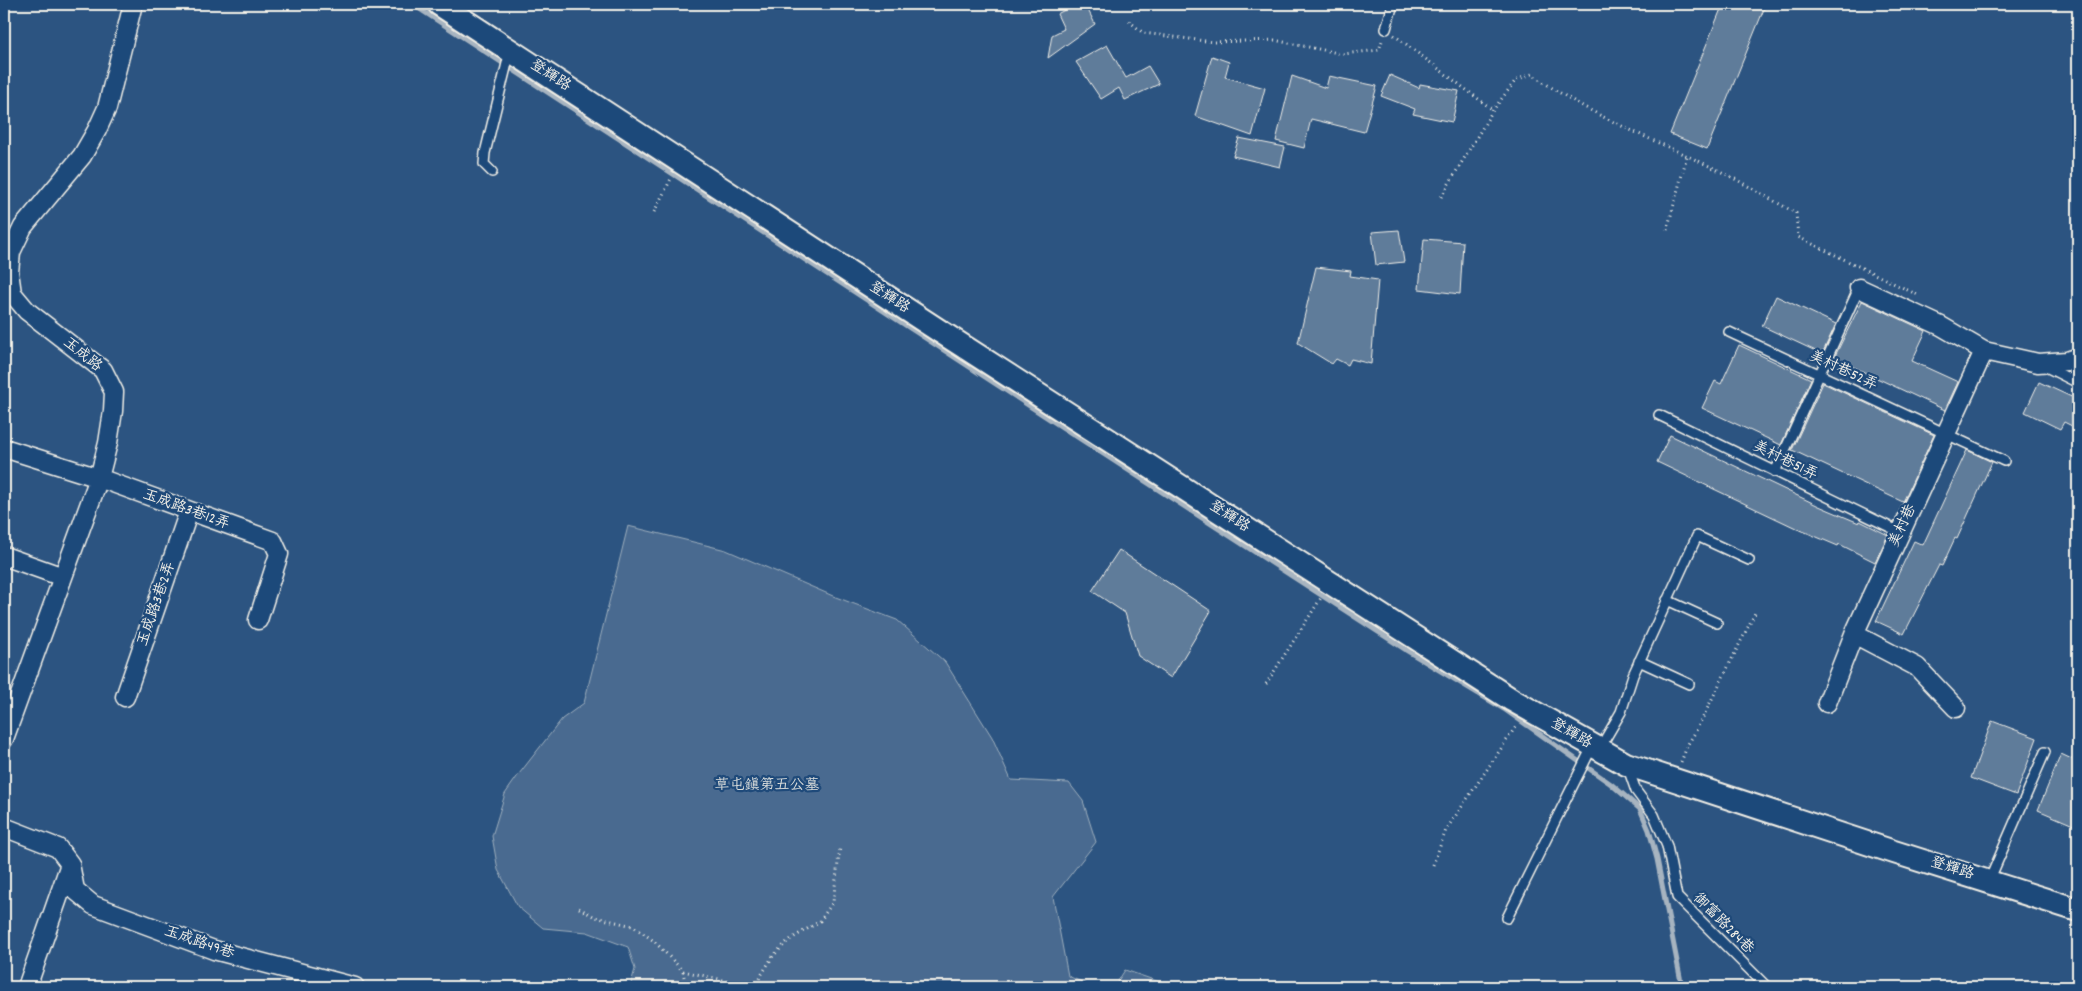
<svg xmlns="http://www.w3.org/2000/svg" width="2082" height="991" font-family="Dekko,'LXGW WenKai TC',sans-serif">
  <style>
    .green { fill: #496b90; stroke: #9eaebc }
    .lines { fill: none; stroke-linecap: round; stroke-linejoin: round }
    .stream { stroke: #a7b4c0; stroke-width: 5 }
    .building { fill: #5e7b9a; stroke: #f4f1e8 }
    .service-casing { stroke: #f4f1e8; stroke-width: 12 }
    .minor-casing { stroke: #f4f1e8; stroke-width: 21 }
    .tertiary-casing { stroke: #f4f1e8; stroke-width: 26 }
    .path { stroke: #f4f1e8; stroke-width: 3; stroke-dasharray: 1 4; stroke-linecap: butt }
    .service { stroke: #1f4a7a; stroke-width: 9 }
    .minor { stroke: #1f4a7a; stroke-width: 18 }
    .tertiary { stroke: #1f4a7a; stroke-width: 22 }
    .labels { text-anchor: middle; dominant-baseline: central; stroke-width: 4.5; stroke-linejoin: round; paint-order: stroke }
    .street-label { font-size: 15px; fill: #f4f1e8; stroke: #1f4a7a }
    .park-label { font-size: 15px; fill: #dadddb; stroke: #1f4a7a }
  </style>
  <rect width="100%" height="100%" fill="#2c5481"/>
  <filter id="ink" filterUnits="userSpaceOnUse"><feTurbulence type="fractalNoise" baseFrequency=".02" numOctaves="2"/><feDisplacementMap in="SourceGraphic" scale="10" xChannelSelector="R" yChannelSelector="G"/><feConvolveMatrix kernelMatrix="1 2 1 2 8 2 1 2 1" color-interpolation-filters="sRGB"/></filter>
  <g filter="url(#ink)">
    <path class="green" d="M628 526 726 550 833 596 897 620 945 662 992 737 1011 780 1069 783 1083 801 1096 842 1053 897 1068 976 1093 987H630L635 969 628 947 587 932 543 928 518 907 498 870 492 836 505 794 519 774 562 719 584 703Z
      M1125 970 1174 987H1114Z"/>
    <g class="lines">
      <path class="stream" d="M412 4 1128 470 1406 650 1504 709 1611 784 1640 809 1649 830 1657 859 1682 987"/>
    </g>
    <path class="building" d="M1076 4H1085L1095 24 1048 58 1052 35 1064 29 1057 14Z
      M1723 4H1766L1707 149 1670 134Z
      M1107 45 1126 78 1148 66 1159 84 1125 100 1119 88 1101 99 1076 62Z
      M1212 56 1229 62 1225 77 1265 88 1252 136 1195 116Z
      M1390 75 1419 88 1420 84 1459 91 1452 122 1413 114 1415 109 1381 96Z
      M1292 76 1326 88 1329 76 1377 86 1364 132 1311 119 1304 148 1276 141Z
      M1239 138 1285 147 1280 167 1233 156Z
      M1399 230 1404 262 1376 265 1372 232Z
      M1424 239 1463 242 1460 294 1419 289Z
      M1316 267 1351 271 1350 276 1378 280 1371 364 1351 359 1348 365 1336 359 1332 364 1298 343Z
      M1776 296 1836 324 1822 354 1762 326Z
      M1862 301 1926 331 1912 361 1958 382 1945 410 1834 358Z
      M1739 345 1811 379 1781 445 1702 408 1715 381 1721 384Z
      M2039 382 2078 400V429L2064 422 2060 429 2025 412Z
      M1823 383 1934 435 1903 502 1792 450Z
      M1670 435 1819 506 1859 523 1860 521 1888 535 1875 562 1839 544 1838 546 1798 529 1657 462Z
      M1967 450 1992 462 1957 539 1955 538 1942 566 1939 565 1904 634 1876 621 1914 541 1923 545Z
      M1119 550 1211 611 1171 678 1138 656 1125 613 1092 591Z
      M1992 721 2037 738 2016 795 1971 778Z
      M2061 754 2078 762V827L2038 810Z"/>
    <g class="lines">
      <g class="service-casing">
        <path id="service" d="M1386 29 1393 4
          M492 172 484 164 485 153 510 51
          M1729 332 2004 461
          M2042 365 2078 383
          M1659 415 1900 532
          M1775 472 1859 288
          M1667 600 1717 623
          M1639 661 1689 684
          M1600 748 1621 712 1633 675 1697 536 1749 560
          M1628 768 1636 791 1654 815 1667 846 1677 897 1767 987
          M1989 881 2045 752
          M1507 918 1592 747"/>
      </g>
      <g class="minor-casing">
        <path id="minor" d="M1859 288 1941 326 1984 351 2038 363 2067 361 2078 357
          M4 448 99 478 273 541 279 554 258 620
          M4 556 63 577
          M1854 634 1917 667 1956 708
          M125 697 189 511
          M1827 703 1854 634 1984 351
          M4 739 99 478 108 443 113 411 114 392 103 370 27 311 12 293 9 272 11 252 23 227 82 156 97 130 107 108 133 4
          M4 827 58 848 70 864 75 890 93 905 214 950 355 987
          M27 987 70 864"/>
      </g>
      <g class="tertiary-casing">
        <path id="tertiary" d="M439 4 938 330 1512 700 1626 764 1894 852 2078 910"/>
      </g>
      <path class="path" d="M1129 21 1143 33 1213 42 1274 40 1343 54 1379 50 1383 38
        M1394 35 1493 110
        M1441 197 1493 110 1516 80 1532 74C1585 113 1645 136 1705 164 1736 178 1766 197 1796 213L1798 237 1920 296
        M654 212 672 177
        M1667 230 1687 156
        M1266 684 1321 598
        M1681 762 1688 744 1696 731 1756 611
        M1433 865 1446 830 1517 725
        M579 908 595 917 633 926 654 941 683 971 755 987
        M683 971 686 987
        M754 987 773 956 788 941 820 921 833 902 840 847"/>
      <use href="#service" class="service"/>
      <use href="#minor" class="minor"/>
      <use href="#tertiary" class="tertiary"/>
    </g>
  </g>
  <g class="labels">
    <g class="street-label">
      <text transform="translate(550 76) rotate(33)">登輝路</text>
      <text transform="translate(889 298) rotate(33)">登輝路</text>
      <text transform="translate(82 355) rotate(39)">玉成路</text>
      <text transform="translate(1843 371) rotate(25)">美村巷52弄</text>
      <text transform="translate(1785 461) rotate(26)">美村巷51弄</text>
      <text transform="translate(186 510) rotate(20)">玉成路3巷12弄</text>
      <text transform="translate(1229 517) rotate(33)">登輝路</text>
      <text transform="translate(1903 526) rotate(-65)">美村巷</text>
      <text transform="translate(157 604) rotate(-71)">玉成路3巷2弄</text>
      <text transform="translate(1571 734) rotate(30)">登輝路</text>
      <text transform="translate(1952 869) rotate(17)">登輝路</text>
      <text transform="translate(1723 924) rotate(45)">御富路284巷</text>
      <text transform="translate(199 943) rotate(19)">玉成路49巷</text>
    </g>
    <g class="park-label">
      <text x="767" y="786">草屯鎮第五公墓</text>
    </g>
  </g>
  <rect width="2082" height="991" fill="none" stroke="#1f4a7a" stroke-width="20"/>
  <rect x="10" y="10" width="2062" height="971" fill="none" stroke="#f4f1e8" stroke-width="2" filter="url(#ink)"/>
</svg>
